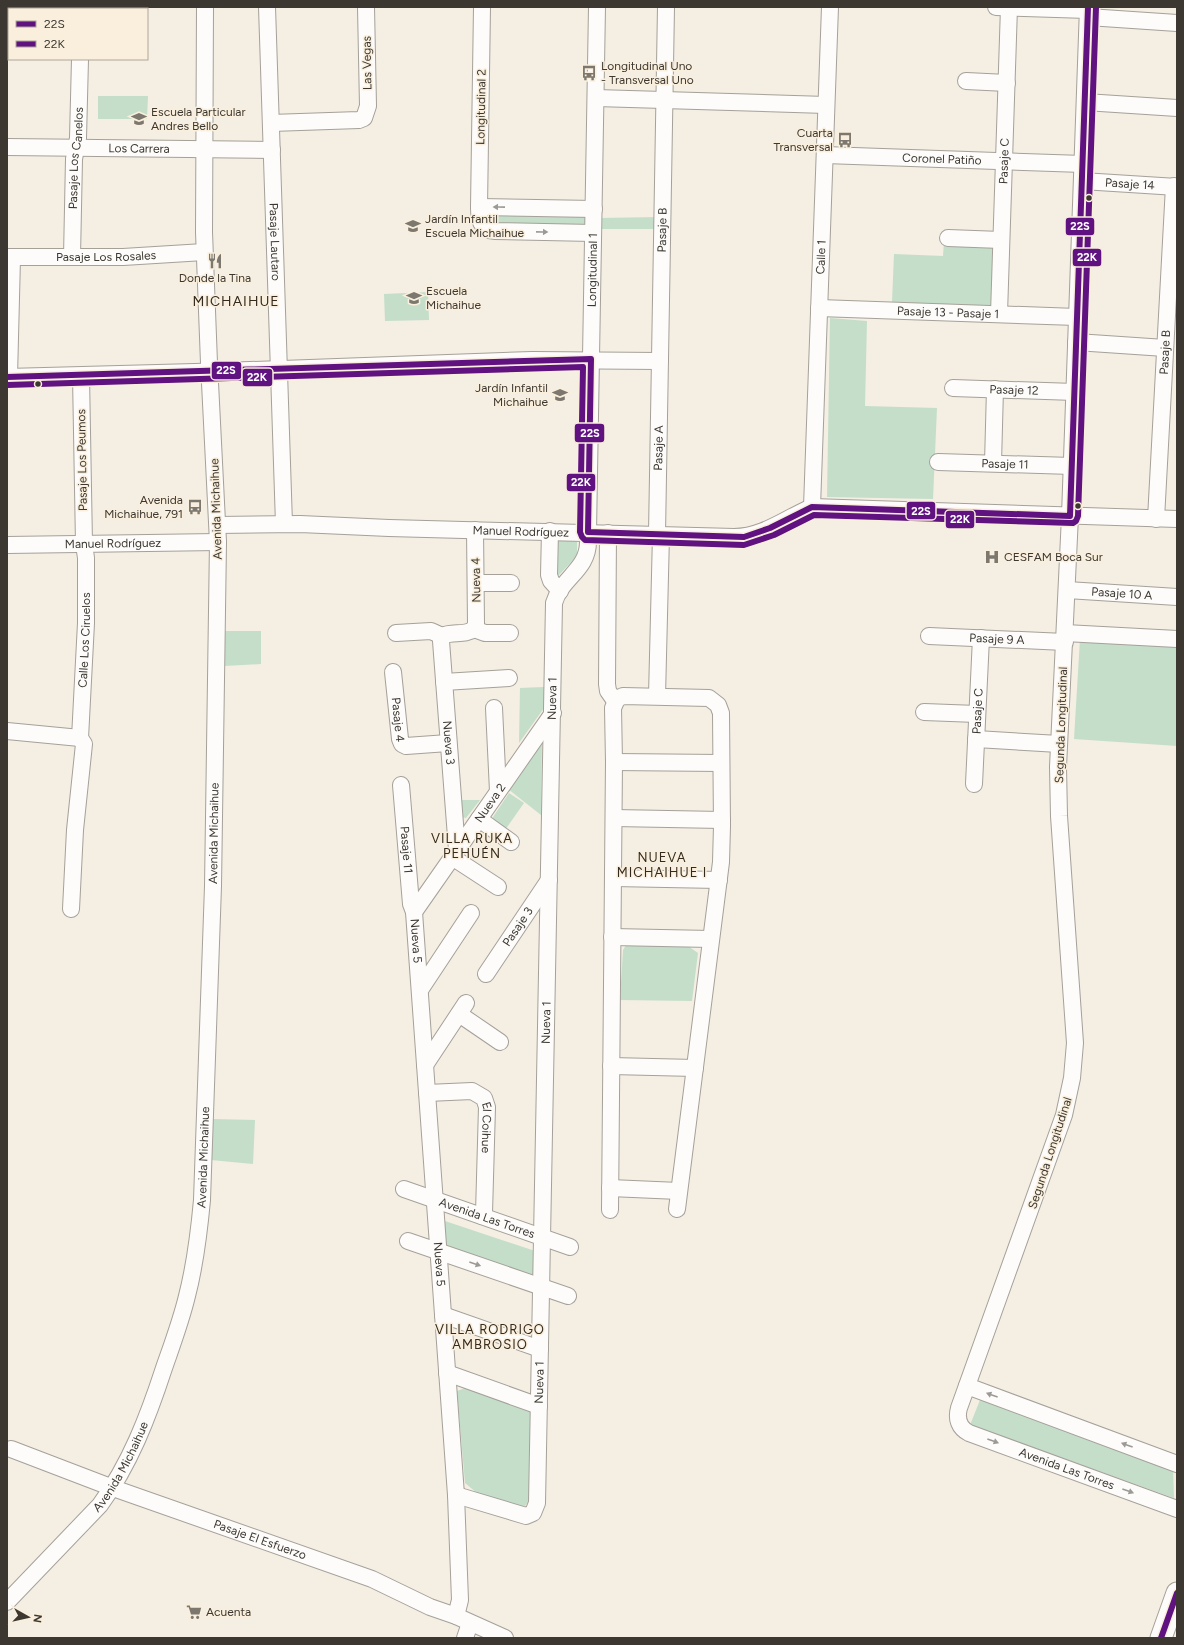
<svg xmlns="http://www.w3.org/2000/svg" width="1184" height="1645" font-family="Figtree,sans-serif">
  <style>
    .green { fill: #c5dec9 }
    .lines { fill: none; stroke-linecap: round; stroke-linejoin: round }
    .minor-casing { stroke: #a5a199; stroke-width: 18 }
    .major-casing { stroke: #a5a199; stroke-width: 23 }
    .minor { stroke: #fdfcfb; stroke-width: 16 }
    .major { stroke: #fdfcfb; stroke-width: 21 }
    .bus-1-casing { stroke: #faefdd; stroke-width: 9 }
    .bus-2-casing { stroke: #faefdd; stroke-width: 9 }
    .bus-1 { stroke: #5f1280; stroke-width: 6 }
    .bus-2 { stroke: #5f1280; stroke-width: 6 }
    .oneway { fill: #9c9a96 }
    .bus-dot { fill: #3c3831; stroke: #faefdd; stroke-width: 1.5 }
    .labels { text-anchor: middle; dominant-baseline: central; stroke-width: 3; stroke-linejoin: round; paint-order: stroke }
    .street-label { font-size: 12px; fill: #3c3831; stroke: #faefdd }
    .poi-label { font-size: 12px; fill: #3c3831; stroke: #faefdd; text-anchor: start }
    .neighbourhood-label { font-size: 13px; letter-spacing: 1px; fill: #342b1e; stroke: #faefdd }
    .quarter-label { font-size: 14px; letter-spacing: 1px; fill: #342b1e; stroke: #faefdd }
    .line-badge { stroke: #faefdd; stroke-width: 1.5 }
    .badge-label { font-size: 11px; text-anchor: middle; font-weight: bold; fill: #fff }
  </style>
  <rect width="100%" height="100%" fill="#f4eee3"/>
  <path class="green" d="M98 96H148L147 119H98Z
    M492 213 586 214V228L488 224 487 217Z
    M659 217 658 229H600V218Z
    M944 242 994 244 991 306 892 302 894 254 943 256Z
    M428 292 429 320 385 321 384 294Z
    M830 318 867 321 865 406 937 408 933 499 827 497Z
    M553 540H577V556L557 577Z
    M224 631H261V664L224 666Z
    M1080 639 1177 646V746L1074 739Z
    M544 687V708L519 743 520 688Z
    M542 740 541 815 508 789Z
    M509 793 524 803 505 830 491 820Z
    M460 800H480L466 818 462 817Z
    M626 945 688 946 698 953 692 1001 620 1000 623 950Z
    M212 1119 255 1120 253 1164 211 1160Z
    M441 1221H445L535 1251 537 1277 446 1247Z
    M465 1388 528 1409 532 1413 529 1501 525 1506 522 1507 477 1493 465 1483 457 1391Z
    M980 1400 1173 1469 1174 1498 970 1425Z"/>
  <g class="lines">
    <g class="minor-casing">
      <g id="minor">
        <path id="s1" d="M267 7 284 524"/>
        <path d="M482 7 479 207C479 219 480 230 495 231L593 233"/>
        <path d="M996 7 1088 10"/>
        <path id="s2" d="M1088 7 1070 516 1058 767 1059 816 1075 1043 1072 1078 1064 1115 959 1408C956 1419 959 1428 969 1433L1177 1509"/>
        <path d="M82 9V7"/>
        <path d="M1088 17 1177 23"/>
        <path d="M966 81 1007 83"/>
        <path d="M596 98 826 105"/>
        <path d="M1085 102 1177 108"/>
        <path d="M271 123 359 120 364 118 368 106 366 7"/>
        <path id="s3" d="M7 147 272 150"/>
        <path id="s4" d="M825 155 1083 164"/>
        <path id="s5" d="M1082 181 1177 187"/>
        <path d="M479 207 594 209"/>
        <path d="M948 238 1001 240"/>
        <path id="s6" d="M7 257H123L204 252"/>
        <path id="s7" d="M72 257 74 159 78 138 80 59"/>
        <path id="s8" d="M819 308 1077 317"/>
        <path id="s9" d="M999 314 1009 7"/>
        <path d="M1076 342 1165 348"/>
        <path d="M7 377 195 372 532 360 660 361"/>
        <path d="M9 377 12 258"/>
        <path id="s10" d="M953 388 1075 392"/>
        <path id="s11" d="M938 462 1072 466"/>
        <path d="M993 463 995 389"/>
        <path id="s12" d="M812 507 830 7"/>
        <path id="s13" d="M1156 519 1174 186"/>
        <path id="s14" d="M218 525 300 524 389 528 734 537C763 537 786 518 812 507L1177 519"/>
        <path d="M550 531 549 575 551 581 560 591"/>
        <path id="s15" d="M588 532 597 7"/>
        <path d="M608 533 607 684 608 691 615 701"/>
        <path id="s16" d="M657 534 666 7"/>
        <path id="s17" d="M7 545 218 542"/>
        <path d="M476 583H511"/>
        <path id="s18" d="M1067 590 1177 597"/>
        <path d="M474 629 476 624 475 530"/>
        <path d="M474 629 485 633H510"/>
        <path d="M396 633 431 631 442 636"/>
        <path d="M1065 633 1177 639"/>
        <path id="s19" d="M442 636 441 641 457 850"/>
        <path d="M442 636C452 631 465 636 474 629"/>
        <path id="s20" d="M929 636 1065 642"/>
        <path id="s21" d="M393 672 400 739 402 744 406 746 448 743"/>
        <path d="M444 682 509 678"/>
        <path d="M657 696 661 535"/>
        <path d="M494 708 498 791"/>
        <path d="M924 712 977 714"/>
        <path d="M7 731 80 738"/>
        <path id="s22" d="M80 738 86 623V558L84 544 81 376"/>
        <path d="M976 739 1059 744"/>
        <path d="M614 762 721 763"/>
        <path id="s23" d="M974 784 981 638"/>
        <path id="s24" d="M401 785 411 904 414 912 456 1495 460 1600 456 1616"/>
        <path d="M614 818 722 820"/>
        <path d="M479 819 511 842"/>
        <path d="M452 857 498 887"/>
        <path d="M613 878 719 880"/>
        <path d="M71 909 75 830 84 744 80 738"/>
        <path id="s25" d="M414 912 553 713"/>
        <path d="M612 937 711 939"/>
        <path id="s26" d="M486 974 549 880"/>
        <path d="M420 990 471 913"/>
        <path d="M459 1014 500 1042"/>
        <path d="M425 1065 466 1003"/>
        <path d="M611 1066 695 1068"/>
        <path id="s27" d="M427 1093 472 1091 484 1098 487 1107 484 1213 482 1216"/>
        <path d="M610 1188 679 1191"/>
        <path id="s28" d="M404 1189 570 1247"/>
        <path d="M610 1210 614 762 613 708 617 699 623 696 709 698 718 705 721 713 722 826 721 862 677 1209"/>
        <path d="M408 1241 568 1296"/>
        <path d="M443 1315 540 1349"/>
        <path d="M447 1373 539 1406"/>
        <path d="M967 1386 1177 1464"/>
        <path id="s29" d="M11 1449 113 1488 372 1579 430 1607 456 1616 505 1638"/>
        <path id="s30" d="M456 1495 526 1516 533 1513 537 1503 554 603C561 578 588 570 588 542"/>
        <path id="s31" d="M7 1602 100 1505C130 1464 148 1417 164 1368 172 1345 181 1321 187 1296 195 1265 199 1233 202 1200L213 886 218 542 209 363 204 232 205 7"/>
        <path d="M465 1638 470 1623"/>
      </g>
    </g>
    <g class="major-casing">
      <path id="major" d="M1161 1638 1177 1593"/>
    </g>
    <use href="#minor" class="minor"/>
    <use href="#major" class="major"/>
    <g class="bus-1-casing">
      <path id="bus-1" d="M7 377 591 359 588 532 744 537 770 528 812 507 1070 516 1088 7
        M1161 1638 1177 1593"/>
    </g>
    <g class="bus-2-casing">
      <path id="bus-2" d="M7 385 583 367 580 532 582 537 585 540 744 545 774 535 814 515 1073 523 1076 521 1078 516 1096 7"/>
    </g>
    <use href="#bus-1" class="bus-1"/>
    <use href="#bus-2" class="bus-2"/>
  </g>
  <defs><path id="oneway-solid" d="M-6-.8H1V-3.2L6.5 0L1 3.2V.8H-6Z"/></defs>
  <g class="oneway">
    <use href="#oneway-solid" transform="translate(499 207) rotate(-179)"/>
    <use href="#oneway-solid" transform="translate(542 232) rotate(1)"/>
    <use href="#oneway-solid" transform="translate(475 1264) rotate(19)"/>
    <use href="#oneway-solid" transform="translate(992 1395) rotate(-160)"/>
    <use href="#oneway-solid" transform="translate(993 1441) rotate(20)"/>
    <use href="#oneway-solid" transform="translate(1127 1445) rotate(-160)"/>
    <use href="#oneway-solid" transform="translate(1128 1491) rotate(20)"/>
  </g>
  <defs>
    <g id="bus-bare" transform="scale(1.2)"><path d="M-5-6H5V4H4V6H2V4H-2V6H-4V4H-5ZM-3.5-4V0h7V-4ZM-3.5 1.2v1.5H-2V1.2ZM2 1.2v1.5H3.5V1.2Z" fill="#7c786f" stroke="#faefdd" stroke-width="2.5" paint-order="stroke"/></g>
    <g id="school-bare" transform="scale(1.2)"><path d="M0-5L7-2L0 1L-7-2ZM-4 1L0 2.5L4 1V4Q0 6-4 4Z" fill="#7c786f" stroke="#faefdd" stroke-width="2.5" paint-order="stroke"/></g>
    <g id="restaurant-bare" transform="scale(1.2)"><path d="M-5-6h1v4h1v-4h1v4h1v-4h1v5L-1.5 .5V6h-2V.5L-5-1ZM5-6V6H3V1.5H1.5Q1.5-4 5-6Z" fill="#7c786f" stroke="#faefdd" stroke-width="2.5" paint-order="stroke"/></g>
    <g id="hospital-bare" transform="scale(1.2)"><path d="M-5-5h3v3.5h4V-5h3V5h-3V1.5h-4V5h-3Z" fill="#7c786f" stroke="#faefdd" stroke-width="2.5" paint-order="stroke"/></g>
    <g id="supermarket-bare" transform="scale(1.2)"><path d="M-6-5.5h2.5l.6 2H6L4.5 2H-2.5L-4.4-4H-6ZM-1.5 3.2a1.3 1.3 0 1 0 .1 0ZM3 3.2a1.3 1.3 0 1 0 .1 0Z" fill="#7c786f" stroke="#faefdd" stroke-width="2.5" paint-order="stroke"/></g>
  </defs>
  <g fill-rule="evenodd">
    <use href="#bus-bare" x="589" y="73"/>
    <use href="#school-bare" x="139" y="119"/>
    <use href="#bus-bare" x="845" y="140"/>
    <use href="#school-bare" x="413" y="226"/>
    <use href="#restaurant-bare" x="215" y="261"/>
    <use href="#school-bare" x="414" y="298"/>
    <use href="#school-bare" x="560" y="395"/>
    <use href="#bus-bare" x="195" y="507"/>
    <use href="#hospital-bare" x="992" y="557"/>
    <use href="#supermarket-bare" x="194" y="1612"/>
  </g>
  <g class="bus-dot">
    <circle cx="1089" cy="198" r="3.5"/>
    <circle cx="38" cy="384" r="3.5"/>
    <circle cx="1078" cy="506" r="3.5"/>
  </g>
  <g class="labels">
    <g class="street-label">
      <text transform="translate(367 63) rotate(-91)">Las Vegas</text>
      <text transform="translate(481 107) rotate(-89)">Longitudinal 2</text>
      <text stroke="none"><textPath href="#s3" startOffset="132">Los Carrera</textPath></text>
      <text stroke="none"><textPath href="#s7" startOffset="99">Pasaje Los Canelos</textPath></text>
      <text stroke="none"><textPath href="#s4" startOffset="117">Coronel Patiño</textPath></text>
      <text stroke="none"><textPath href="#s9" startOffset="153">Pasaje C</textPath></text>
      <text stroke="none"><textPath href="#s5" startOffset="48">Pasaje 14</textPath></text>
      <text stroke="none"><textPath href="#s16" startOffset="304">Pasaje B</textPath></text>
      <text stroke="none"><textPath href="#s1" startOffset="235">Pasaje Lautaro</textPath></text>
      <text stroke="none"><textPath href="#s6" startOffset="99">Pasaje Los Rosales</textPath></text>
      <text stroke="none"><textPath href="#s12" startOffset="250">Calle 1</textPath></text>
      <text stroke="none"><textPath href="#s15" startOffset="262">Longitudinal 1</textPath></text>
      <text stroke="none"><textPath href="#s8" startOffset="129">Pasaje 13 - Pasaje 1</textPath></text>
      <text stroke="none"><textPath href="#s13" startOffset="167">Pasaje B</textPath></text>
      <text stroke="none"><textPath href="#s10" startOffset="61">Pasaje 12</textPath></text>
      <text stroke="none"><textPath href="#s16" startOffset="86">Pasaje A</textPath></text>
      <text transform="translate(82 460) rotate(-91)">Pasaje Los Peumos</text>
      <text stroke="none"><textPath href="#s11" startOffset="67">Pasaje 11</textPath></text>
      <text transform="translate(216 509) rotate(-92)">Avenida Michaihue</text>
      <text stroke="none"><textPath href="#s14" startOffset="303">Manuel Rodríguez</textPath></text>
      <text stroke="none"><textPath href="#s17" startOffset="106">Manuel Rodríguez</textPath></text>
      <text transform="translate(476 580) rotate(-91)">Nueva 4</text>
      <text stroke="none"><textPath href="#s18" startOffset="55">Pasaje 10 A</textPath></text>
      <text stroke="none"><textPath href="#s20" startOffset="68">Pasaje 9 A</textPath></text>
      <text stroke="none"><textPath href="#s22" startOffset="98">Calle Los Ciruelos</textPath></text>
      <text stroke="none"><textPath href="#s30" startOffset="896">Nueva 1</textPath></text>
      <text stroke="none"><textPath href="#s23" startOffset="73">Pasaje C</textPath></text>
      <text stroke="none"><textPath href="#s21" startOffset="48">Pasaje 4</textPath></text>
      <text transform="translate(1061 725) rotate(-88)">Segunda Longitudinal</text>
      <text stroke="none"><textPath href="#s19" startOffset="107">Nueva 3</textPath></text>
      <text stroke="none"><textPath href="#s25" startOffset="133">Nueva 2</textPath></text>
      <text stroke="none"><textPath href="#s31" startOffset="826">Avenida Michaihue</textPath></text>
      <text stroke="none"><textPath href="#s24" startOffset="65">Pasaje 11</textPath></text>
      <text stroke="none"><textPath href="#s26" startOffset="57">Pasaje 3</textPath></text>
      <text stroke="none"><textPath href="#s24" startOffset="157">Nueva 5</textPath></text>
      <text stroke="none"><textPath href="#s30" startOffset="572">Nueva 1</textPath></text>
      <text stroke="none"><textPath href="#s27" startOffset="89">El Coihue</textPath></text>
      <text transform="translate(1050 1153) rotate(-72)">Segunda Longitudinal</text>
      <text stroke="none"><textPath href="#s31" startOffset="502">Avenida Michaihue</textPath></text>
      <text stroke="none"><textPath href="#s28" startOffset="88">Avenida Las Torres</textPath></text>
      <text stroke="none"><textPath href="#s24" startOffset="481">Nueva 5</textPath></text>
      <text stroke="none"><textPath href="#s30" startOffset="212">Nueva 1</textPath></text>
      <text stroke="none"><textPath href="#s31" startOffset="178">Avenida Michaihue</textPath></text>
      <text stroke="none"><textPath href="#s2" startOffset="1555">Avenida Las Torres</textPath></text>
      <text stroke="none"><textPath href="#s29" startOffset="265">Pasaje El Esfuerzo</textPath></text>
    </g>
    <g class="poi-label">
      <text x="601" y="66">Longitudinal Uno<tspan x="601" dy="14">- Transversal Uno</tspan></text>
      <text x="151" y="112">Escuela Particular<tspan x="151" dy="14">Andres Bello</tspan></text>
      <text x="833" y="133" text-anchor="end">Cuarta<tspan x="833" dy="14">Transversal</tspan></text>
      <text x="425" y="219">Jardín Infantil<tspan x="425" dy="14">Escuela Michaihue</tspan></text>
      <text x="215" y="278" text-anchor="middle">Donde la Tina</text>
      <text x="426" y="291">Escuela<tspan x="426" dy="14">Michaihue</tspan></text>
      <text x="548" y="388" text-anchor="end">Jardín Infantil<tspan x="548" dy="14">Michaihue</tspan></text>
      <text x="183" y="500" text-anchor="end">Avenida<tspan x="183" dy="14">Michaihue, 791</tspan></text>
      <text x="1004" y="557">CESFAM Boca Sur</text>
      <text x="206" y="1612">Acuenta</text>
    </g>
    <g class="neighbourhood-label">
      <text x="472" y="838">VILLA RUKA<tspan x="472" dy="15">PEHUÉN</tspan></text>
      <text x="662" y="857">NUEVA<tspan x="662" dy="15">MICHAIHUE I</tspan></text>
      <text x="490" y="1329">VILLA RODRIGO<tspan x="490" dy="15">AMBROSIO</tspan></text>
    </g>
    <g class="quarter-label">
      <text x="236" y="301">MICHAIHUE</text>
    </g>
  </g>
  <g class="line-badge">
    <rect x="1065" y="217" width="30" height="19" rx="4" fill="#5f1280"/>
    <rect x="1072" y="248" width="30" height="19" rx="4" fill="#5f1280"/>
    <rect x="211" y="361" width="31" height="19" rx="4" fill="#5f1280"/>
    <rect x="242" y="368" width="31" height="19" rx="4" fill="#5f1280"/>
    <rect x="574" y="423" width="31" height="20" rx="4" fill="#5f1280"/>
    <rect x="566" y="473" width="30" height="19" rx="4" fill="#5f1280"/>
    <rect x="906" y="501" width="30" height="19" rx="4" fill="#5f1280"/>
    <rect x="945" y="510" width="30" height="19" rx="4" fill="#5f1280"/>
  </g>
  <g class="badge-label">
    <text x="1080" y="230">22S</text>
    <text x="1087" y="261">22K</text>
    <text x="226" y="374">22S</text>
    <text x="257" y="381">22K</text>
    <text x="590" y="437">22S</text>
    <text x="581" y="486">22K</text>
    <text x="921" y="515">22S</text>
    <text x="960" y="523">22K</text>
  </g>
  <rect width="1184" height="1645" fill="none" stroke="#3c3831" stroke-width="16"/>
  <rect x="8" y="8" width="140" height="52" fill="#faefdd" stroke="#aea698"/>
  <rect x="16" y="21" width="20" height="6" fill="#5f1280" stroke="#aea698"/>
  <text x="44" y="28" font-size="12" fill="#3c3831">22S</text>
  <rect x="16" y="41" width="20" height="6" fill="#5f1280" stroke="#aea698"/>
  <text x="44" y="48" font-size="12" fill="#3c3831">22K</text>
  <g transform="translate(28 1617) rotate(98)" stroke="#faefdd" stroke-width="3" paint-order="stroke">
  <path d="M0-3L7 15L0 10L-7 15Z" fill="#3c3831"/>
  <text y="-6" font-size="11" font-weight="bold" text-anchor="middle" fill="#3c3831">N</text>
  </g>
</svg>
